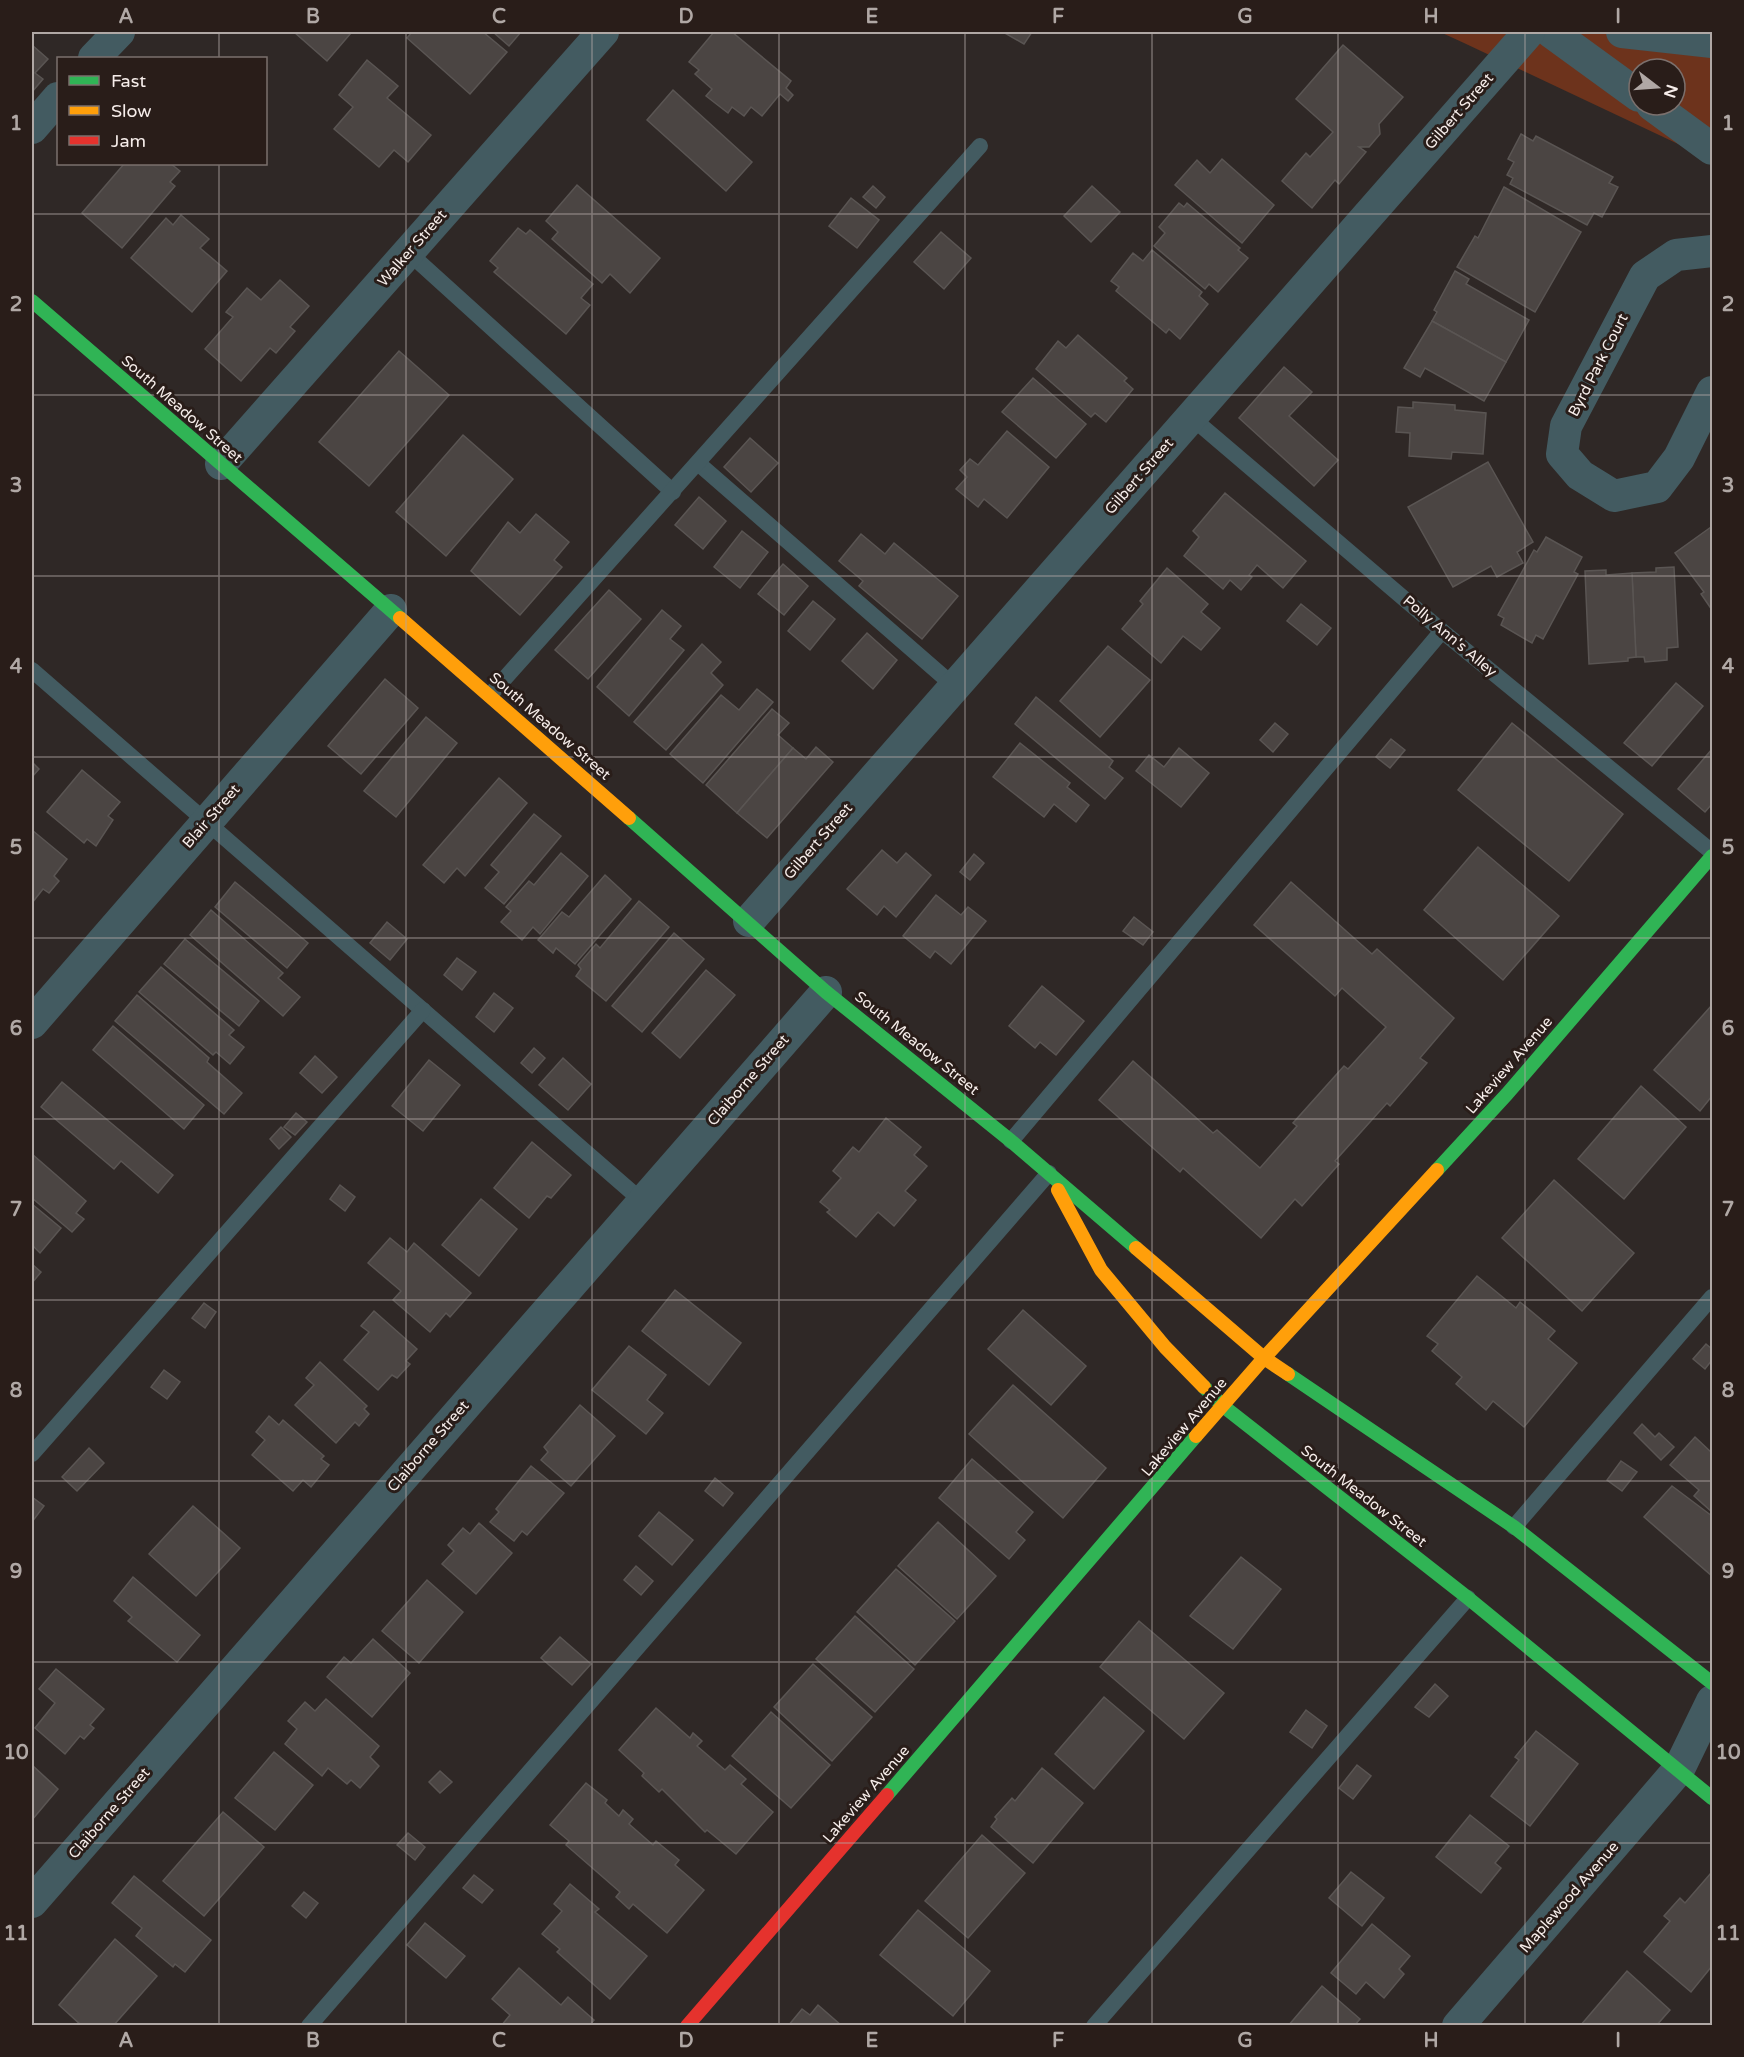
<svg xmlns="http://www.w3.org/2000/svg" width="1744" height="2057" viewBox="0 0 1744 2057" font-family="'Varela Round',sans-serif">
<rect width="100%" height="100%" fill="#2f2826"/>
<path fill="#6d331c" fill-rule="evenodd" d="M1440 32H1712V160L1464 43ZM1639 69H1675V105H1639Z"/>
<g fill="#4b4543" stroke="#5a5553" stroke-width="1.5">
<path d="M294 32H349L351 33 327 61Z"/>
<path d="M412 32H483L507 52 470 94 407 38Z"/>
<path d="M493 32H521L509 46Z"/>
<path d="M714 32H732L791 81 786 88 793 95 788 101 780 94 762 116 751 107 744 116 732 107 728 113 706 96 712 89 695 74 699 70 689 62Z"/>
<path d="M1003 32H1032L1024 44Z"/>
<path d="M32 45 48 59 35 73 43 79 32 92Z"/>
<path d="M1343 45 1403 97 1379 124 1380 134 1369 147H1359L1366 152 1339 184 1335 180 1312 208 1282 181 1306 153 1310 157 1333 132 1296 99Z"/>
<path d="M367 60 398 86 387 98 431 135 408 162 394 150 379 167 334 129 353 107 339 95Z"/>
<path d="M673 90 752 162 726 191 647 120Z"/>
<path d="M1521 134 1533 141 1536 136 1613 177 1609 183 1618 187 1602 217 1594 213 1587 225 1510 184 1513 178 1507 175 1514 162 1508 159Z"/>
<path d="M1222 159 1274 205 1242 243 1175 185 1197 160 1210 173Z"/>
<path d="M124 164H171L180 171 170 182 175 186 122 248 82 213Z"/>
<path d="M577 185 660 258 630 293 610 274 602 283 552 239 558 232 546 221Z"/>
<path d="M873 186 885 197 876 208 863 197Z"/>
<path d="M1092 186 1120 212 1091 242 1064 216Z"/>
<path d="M1504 187 1581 232 1535 312 1457 267 1475 236 1478 238Z"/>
<path d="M851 198 879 220 857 248 829 226Z"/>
<path d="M1179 203 1184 207 1187 203 1240 248 1238 250 1248 258 1218 292 1209 284 1205 289 1154 246 1165 233 1159 227Z"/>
<path d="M181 215 209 239 200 248 227 271 192 312 131 258 166 218 173 225Z"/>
<path d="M518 228 526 234 530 230 593 284 581 298 590 305 566 334 494 272 498 268 490 261Z"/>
<path d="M941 232 971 258 944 289 914 262Z"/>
<path d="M1152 250 1202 292 1199 296 1208 304 1180 339 1169 329 1166 333 1116 291 1119 287 1111 281 1133 253 1143 261Z"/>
<path d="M1455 271 1469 279 1466 284 1529 320 1506 362 1432 321 1437 312 1434 310Z"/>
<path d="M280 280 309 306 290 327 295 331 276 353 270 348 241 381 205 349 233 317 226 312 247 288 261 300Z"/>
<path d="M1432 321 1506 362 1484 401 1425 368 1420 377 1404 368Z"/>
<path d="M1078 335 1127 378 1124 381 1133 389 1106 422 1095 413 1091 417 1036 369 1058 341 1066 348Z"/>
<path d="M399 351 449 395 369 486 319 442Z"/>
<path d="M1284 367 1312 392 1289 416 1338 460 1314 486 1239 418Z"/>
<path d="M1033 378 1086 424 1056 458 1002 412Z"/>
<path d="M1413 402 1455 405V410L1486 413 1483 454 1452 452 1451 459 1409 456 1410 433 1396 432 1398 407 1413 408Z"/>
<path d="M1007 431 1049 467 1007 518 984 499 978 507 956 489 967 477 960 470 970 459 978 465Z"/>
<path d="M463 435 513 479 446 556 396 512Z"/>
<path d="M750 438 778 463 751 492 724 467Z"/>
<path d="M1488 462 1533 542 1517 552 1523 563 1497 577 1491 566 1453 587 1408 507Z"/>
<path d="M1225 493 1306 561 1283 588 1257 565 1249 575 1252 577 1241 590 1230 580 1223 589 1184 556 1199 537 1193 531Z"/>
<path d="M699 497 726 521 703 549 675 525Z"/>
<path d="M536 514 569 542 554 560 562 567 520 615 471 571 508 522 520 533Z"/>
<path d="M1711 527 1712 529V610L1701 594 1704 592 1675 553Z"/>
<path d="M742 531 768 552 740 588 714 567Z"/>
<path d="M861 534 885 554 894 543 958 596 922 639 859 586 863 581 839 561Z"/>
<path d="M1546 537 1582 557 1574 572 1578 574 1543 639 1536 635 1532 643 1501 625 1504 618 1498 615 1534 550 1537 552Z"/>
<path d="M783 564 808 586 784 615 758 594Z"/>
<path d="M1674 567 1678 647 1667 648V660L1645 662 1644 657H1636L1632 573 1656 572V568Z"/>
<path d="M1167 568 1208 604 1201 612 1220 628 1201 650 1183 636 1161 663 1122 629 1143 604 1140 601Z"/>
<path d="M1606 570V575L1632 573 1636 657 1628 658V661L1589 664 1585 571Z"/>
<path d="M609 590 641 619 588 679 555 650Z"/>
<path d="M813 601 835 619 810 650 788 631Z"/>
<path d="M1301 604 1331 628 1317 645 1287 621Z"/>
<path d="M662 610 681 626 670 639 684 650 629 716 597 687Z"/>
<path d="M867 633 897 660 873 689 842 661Z"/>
<path d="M702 644 721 662 711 673 723 685 666 750 634 722Z"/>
<path d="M1108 646 1150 680 1100 737 1060 701Z"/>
<path d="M385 679 418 708 361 774 328 746Z"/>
<path d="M1676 683 1703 706 1652 766 1624 743Z"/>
<path d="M757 689 773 702 703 783 670 754 721 695 739 710Z"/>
<path d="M1036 697 1113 761 1109 767 1123 778 1105 799 1015 724Z"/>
<path d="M772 709 789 723 778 735 793 748 737 813 706 785Z"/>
<path d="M426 717 457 743 396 817 364 791Z"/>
<path d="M1275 723 1288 734 1273 752 1260 740Z"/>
<path d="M1512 723 1623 814 1569 881 1458 790Z"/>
<path d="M1391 739 1405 750 1390 768 1376 757Z"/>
<path d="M1020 743 1070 783 1067 787 1089 805 1076 822 1054 804 1044 817 993 777Z"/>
<path d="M816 747 833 762 767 838 737 813 793 748 806 759Z"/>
<path d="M1179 748 1209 773 1181 807 1136 771 1149 755 1164 767Z"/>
<path d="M1712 749V804L1705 812 1678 789Z"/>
<path d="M32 762 39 769 32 777Z"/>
<path d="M82 770 120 802 108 816 113 820 96 846 87 839 84 843 47 812Z"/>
<path d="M499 778 527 803 465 876 457 868 444 883 423 865Z"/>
<path d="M534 814 561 836 504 904 485 888 499 872 491 865Z"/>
<path d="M32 830 67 859 54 876 59 881 49 893 43 889 32 903Z"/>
<path d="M1478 847 1559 916 1503 980 1424 910Z"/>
<path d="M882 850 897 863 906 853 931 875 896 917 884 906 877 915 847 889Z"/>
<path d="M561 853 588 876 540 934 533 927 522 940 501 922 511 911 506 907 529 881 534 885Z"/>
<path d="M974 854 984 863 970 880 960 872Z"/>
<path d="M605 875 631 899 575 964 556 948 553 953 538 940 562 912 569 917Z"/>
<path d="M235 882 308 943 287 968 215 907Z"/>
<path d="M1291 882 1372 954 1377 949 1454 1018 1420 1058 1427 1063 1390 1106 1387 1103 1335 1161 1339 1164 1302 1206 1295 1199 1261 1238 1183 1168 1180 1172 1099 1100 1133 1061 1213 1133 1217 1130 1260 1168 1297 1126 1293 1123 1344 1066 1348 1069 1386 1027 1342 988 1335 996 1254 925Z"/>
<path d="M936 895 961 915 968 907 986 921 951 964 935 951 930 958 903 936Z"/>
<path d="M639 901 669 927 606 1001 576 976 581 969 578 965 596 944 600 948Z"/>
<path d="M211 910 283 973 278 978 300 997 283 1016 190 935Z"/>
<path d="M1134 917 1153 932 1143 945 1123 931Z"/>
<path d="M387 922 407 939 390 960 370 943Z"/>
<path d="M674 933 704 959 642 1032 612 1006Z"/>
<path d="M185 939 259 1001 239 1026 164 964Z"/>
<path d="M457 958 476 972 462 990 444 975Z"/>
<path d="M161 967 234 1030 229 1035 244 1047 230 1064 216 1052 213 1055 139 992Z"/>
<path d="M706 970 735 995 680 1058 652 1033Z"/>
<path d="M1042 986 1084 1021 1056 1055 1040 1042 1035 1048 1009 1026Z"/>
<path d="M494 993 513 1008 494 1032 476 1017Z"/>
<path d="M137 995 209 1058 207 1062 242 1093 224 1114 115 1021Z"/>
<path d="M1712 1005V1096L1700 1111 1654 1070Z"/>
<path d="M113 1026 204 1105 184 1129 93 1050Z"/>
<path d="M534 1048 545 1058 532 1073 521 1063Z"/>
<path d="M315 1056 337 1077 322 1093 300 1073Z"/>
<path d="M563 1058 591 1084 568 1110 539 1085Z"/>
<path d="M429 1060 460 1085 423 1131 392 1106Z"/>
<path d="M62 1082 173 1175 158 1193 121 1161 114 1169 41 1107Z"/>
<path d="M1641 1086 1686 1127 1624 1199 1578 1159Z"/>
<path d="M296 1113 307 1122 295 1135 284 1127Z"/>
<path d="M886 1118 921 1147 914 1155 927 1166 905 1191 916 1200 894 1226 878 1212 856 1237 827 1212 830 1210 820 1202 841 1178 833 1171 853 1147 859 1152Z"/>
<path d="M281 1127 291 1137 279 1149 270 1139Z"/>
<path d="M532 1142 571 1175 551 1198 547 1196 529 1218 494 1188Z"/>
<path d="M32 1154 86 1201 76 1213 84 1219 72 1232 32 1198Z"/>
<path d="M1554 1180 1634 1253 1582 1311 1502 1238Z"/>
<path d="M340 1185 355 1197 345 1211 330 1199Z"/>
<path d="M481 1199 517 1229 479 1276 442 1245Z"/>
<path d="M32 1204 61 1228 40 1253 32 1245Z"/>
<path d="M390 1238 407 1252 414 1243 471 1293 450 1317 446 1313 430 1332 393 1300 401 1291 368 1263Z"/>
<path d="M32 1264 41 1272 32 1283Z"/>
<path d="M1477 1276 1516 1308 1520 1302 1555 1331 1548 1339 1577 1363 1524 1427 1493 1401 1486 1410 1456 1384 1462 1377 1432 1351 1438 1344 1427 1336Z"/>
<path d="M675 1290 741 1343 709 1385 642 1331Z"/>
<path d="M204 1303 216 1312 205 1328 192 1318Z"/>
<path d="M1023 1310 1086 1366 1051 1405 988 1349Z"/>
<path d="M374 1311 417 1349 406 1361 410 1364 397 1378 392 1375 378 1390 344 1360 369 1332 361 1326Z"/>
<path d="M1706 1344 1712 1349V1360L1705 1369 1693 1359Z"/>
<path d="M629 1346 666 1375 647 1400 663 1413 646 1434 592 1390Z"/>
<path d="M320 1362 367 1406 364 1409 369 1414 359 1426 355 1422 336 1443 295 1405 314 1385 306 1378Z"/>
<path d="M164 1370 180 1382 167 1399 151 1387Z"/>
<path d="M1013 1385 1106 1468 1063 1518 969 1434Z"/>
<path d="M580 1405 615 1436 571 1486 541 1460 548 1452 544 1447Z"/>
<path d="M269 1416 279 1425 283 1420 324 1456 321 1459 329 1465 311 1487 303 1480 293 1491 252 1455 265 1440 256 1432Z"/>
<path d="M1642 1424 1655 1437 1659 1433 1674 1447 1661 1460 1634 1433Z"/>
<path d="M1695 1437 1712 1453V1512L1694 1496 1699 1490 1670 1465Z"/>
<path d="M89 1448 104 1463 77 1491 62 1477Z"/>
<path d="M972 1459 1033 1512 1016 1532 1025 1540 1009 1559 939 1498Z"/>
<path d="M1621 1461 1637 1472 1622 1491 1607 1480Z"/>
<path d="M531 1466 564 1493 527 1535 522 1531 514 1541 490 1522 499 1512 496 1509Z"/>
<path d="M715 1478 733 1493 723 1506 705 1491Z"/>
<path d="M1672 1486 1712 1516V1576L1644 1517Z"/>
<path d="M32 1497 44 1506 32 1522Z"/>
<path d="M193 1506 240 1548 196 1596 149 1554Z"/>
<path d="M659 1512 693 1540 672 1565 639 1536Z"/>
<path d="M938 1522 996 1576 957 1619 898 1566Z"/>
<path d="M479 1523 512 1553 476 1594 442 1564 454 1551 448 1545 463 1528 470 1534Z"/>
<path d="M1241 1557 1281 1589 1233 1649 1190 1616Z"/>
<path d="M636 1566 653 1581 641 1595 624 1580Z"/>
<path d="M896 1569 955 1621 915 1665 857 1612Z"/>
<path d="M133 1577 200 1635 177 1662 128 1621 132 1617 114 1601Z"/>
<path d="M427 1580 463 1612 419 1663 382 1631Z"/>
<path d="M855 1616 914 1669 875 1712 816 1659Z"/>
<path d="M1139 1621 1224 1693 1184 1739 1100 1667Z"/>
<path d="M560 1637 591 1664 572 1685 541 1658Z"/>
<path d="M373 1639 410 1673 372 1717 327 1677 344 1657 351 1663Z"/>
<path d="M813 1664 872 1717 832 1761 774 1707Z"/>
<path d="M56 1669 104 1709 90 1725 94 1728 84 1739 80 1736 65 1754 35 1728 55 1703 39 1689Z"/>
<path d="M1435 1684 1448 1696 1429 1717 1415 1707Z"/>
<path d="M1104 1697 1144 1731 1094 1789 1055 1754Z"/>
<path d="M326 1699 379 1746 370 1757 379 1766 360 1788 351 1780 347 1784 328 1768 322 1776 285 1744 297 1729 288 1721 305 1702 315 1711Z"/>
<path d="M656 1708 690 1738 693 1733 702 1741 697 1746 725 1770 730 1765 746 1779 741 1784 773 1812 736 1854 707 1830 705 1832 662 1789 659 1792 642 1776 644 1773 619 1750Z"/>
<path d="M1306 1710 1327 1726 1312 1748 1290 1732Z"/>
<path d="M771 1712 830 1765 791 1808 732 1756Z"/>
<path d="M1536 1731 1578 1764 1530 1826 1491 1796 1519 1760 1515 1757Z"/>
<path d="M274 1752 313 1785 275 1830 235 1798Z"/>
<path d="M32 1765 58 1789 32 1820Z"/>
<path d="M1357 1765 1371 1776 1353 1799 1339 1788Z"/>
<path d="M1042 1768 1083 1803 1033 1863 991 1827 997 1819 995 1817 1012 1798 1015 1801Z"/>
<path d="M440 1771 452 1782 440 1793 429 1782Z"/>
<path d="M586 1783 607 1800 605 1803 619 1816 623 1810 633 1819 629 1824 653 1845 656 1841 679 1860 675 1865 704 1890 667 1933 633 1904 629 1909 616 1897 620 1892 566 1845 569 1841 550 1825Z"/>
<path d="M223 1812 264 1847 204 1916 163 1881Z"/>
<path d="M1470 1815 1509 1846 1495 1863 1501 1868 1481 1893 1436 1857Z"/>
<path d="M408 1833 425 1847 415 1860 397 1845Z"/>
<path d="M982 1835 1025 1873 968 1938 925 1901Z"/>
<path d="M1351 1872 1384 1898 1362 1926 1329 1898Z"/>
<path d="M1711 1873 1712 1966 1691 1992 1644 1952 1670 1921 1664 1916 1680 1898 1685 1903Z"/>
<path d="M474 1875 493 1890 482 1903 463 1888Z"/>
<path d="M134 1876 211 1940 185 1972 175 1964 173 1967 136 1936 142 1928 112 1903Z"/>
<path d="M570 1884 599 1909 595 1912 647 1956 610 1999 557 1952 560 1949 542 1934 562 1911 554 1904Z"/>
<path d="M304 1892 318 1903 306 1918 292 1906Z"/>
<path d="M918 1910 990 1971 953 2016 880 1955Z"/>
<path d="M425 1923 465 1956 446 1978 407 1945Z"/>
<path d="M1372 1924 1410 1956 1399 1969 1404 1974 1384 1998 1366 1982 1356 1994 1331 1973Z"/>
<path d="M115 1939 157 1976 113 2026H82L59 2005Z"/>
<path d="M519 1968 561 2005 568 1997 594 2020 589 2026H501L510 2015 492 1999Z"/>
<path d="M1627 1971 1670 2010 1656 2026H1580Z"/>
<path d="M1322 1986 1360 2019 1354 2026H1288Z"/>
<path d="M818 2005 842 2026H788L802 2009 810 2015Z"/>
</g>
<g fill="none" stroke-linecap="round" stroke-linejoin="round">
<g stroke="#435b61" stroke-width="16">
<path d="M408 252 673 492"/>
<path d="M1191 417 1442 631 1712 852"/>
<path d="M699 464 954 686"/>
<path d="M32 670 642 1201"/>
<path d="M490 695 980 146"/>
<path d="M1011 1141 1442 631"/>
<path d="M32 1454 423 1010"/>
<path d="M1514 1527 1712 1297"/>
<path d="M309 2026 1049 1173"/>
<path d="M1094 2026 1468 1598"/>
</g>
<g stroke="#435b61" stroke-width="32">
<path d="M1551 32 1639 96"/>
<path d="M1622 32 1712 42"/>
<path d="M94 58 119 32"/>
<path d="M1652 105 1712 149"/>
<path d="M32 128 58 98"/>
<path d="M1712 251 1676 255 1645 276 1566 426 1562 454 1580 475 1614 496 1657 487 1679 458 1712 392"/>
<path d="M221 464 603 32"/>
<path d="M749 921 1529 32"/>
<path d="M32 1023 391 610"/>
<path d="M32 1902 826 992"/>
<path d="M1458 2026 1679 1769 1712 1701"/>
</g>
<g stroke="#30b455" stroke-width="14">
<path d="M32 301 400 618"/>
<path d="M629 818 826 992 1011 1141 1136 1248"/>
<path d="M1437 1170 1507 1094 1712 856"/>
<path d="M1288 1374 1514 1527 1712 1683"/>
<path d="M1204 1387 1223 1406 1468 1598 1712 1798"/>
<path d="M887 1795 1196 1436"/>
</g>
<g stroke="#ff9f0a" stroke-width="14">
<path d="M400 618 629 818"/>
<path d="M1058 1190 1101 1270 1165 1347 1204 1387"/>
<path d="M1136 1248 1264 1358 1288 1374"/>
<path d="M1196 1436 1264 1358 1437 1170"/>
</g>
<path stroke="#e5322d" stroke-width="14" d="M687 2026 887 1795"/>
</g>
<path fill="none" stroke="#b0a8a5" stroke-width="1.5" stroke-opacity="0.55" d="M219 32V58M406 32V2026M592 32V2026M779 32V2026M965 32V2026M1152 32V2026M1338 32V2026M1525 32V2026M219 164V2026M32 214H1712M32 395H1712M32 576H1712M32 757H1712M32 938H1712M32 1119H1712M32 1300H1712M32 1481H1712M32 1662H1712M32 1843H1712"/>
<g text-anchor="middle" stroke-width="6" stroke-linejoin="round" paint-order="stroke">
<g font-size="15" fill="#f6edea" stroke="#291d19">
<text transform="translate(1459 111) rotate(-49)" y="5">Gilbert Street</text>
<text transform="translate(412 248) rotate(-49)" y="5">Walker Street</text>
<text transform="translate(1598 365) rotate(-63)" y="5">Byrd Park Court</text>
<text transform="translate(182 409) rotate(41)" y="5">South Meadow Street</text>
<text transform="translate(1139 476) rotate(-49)" y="5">Gilbert Street</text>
<text transform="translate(1450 636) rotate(40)" y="5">Polly Ann's Alley</text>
<text transform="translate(550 726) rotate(41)" y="5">South Meadow Street</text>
<text transform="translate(211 816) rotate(-49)" y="5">Blair Street</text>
<text transform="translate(818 841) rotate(-49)" y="5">Gilbert Street</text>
<text transform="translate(917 1043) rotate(39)" y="5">South Meadow Street</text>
<text transform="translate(1509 1065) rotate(-49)" y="5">Lakeview Avenue</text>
<text transform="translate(748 1080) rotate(-49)" y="5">Claiborne Street</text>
<text transform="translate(1184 1427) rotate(-50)" y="5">Lakeview Avenue</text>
<text transform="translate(428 1446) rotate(-49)" y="5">Claiborne Street</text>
<text transform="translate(1364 1496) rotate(38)" y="5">South Meadow Street</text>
<text transform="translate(866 1794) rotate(-49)" y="5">Lakeview Avenue</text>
<text transform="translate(109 1813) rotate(-49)" y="5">Claiborne Street</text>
<text transform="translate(1569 1897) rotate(-49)" y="5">Maplewood Avenue</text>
</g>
</g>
<rect width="1744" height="2057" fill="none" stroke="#291d19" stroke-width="66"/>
<rect x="57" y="57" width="210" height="108" fill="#291d19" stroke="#7b706d" stroke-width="1.5"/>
<rect x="69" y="76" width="30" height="9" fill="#30b455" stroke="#7b706d" stroke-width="1.5"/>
<text x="111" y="87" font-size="18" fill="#f6edea">Fast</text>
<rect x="69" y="106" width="30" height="9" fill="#ff9f0a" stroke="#7b706d" stroke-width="1.5"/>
<text x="111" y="117" font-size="18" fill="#f6edea">Slow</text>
<rect x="69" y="136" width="30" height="9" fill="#e5322d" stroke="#7b706d" stroke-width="1.5"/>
<text x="111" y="147" font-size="18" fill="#f6edea">Jam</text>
<g transform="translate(1657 87) rotate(107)"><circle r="28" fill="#291d19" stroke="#7b706d" stroke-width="1.5"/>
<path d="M0-4.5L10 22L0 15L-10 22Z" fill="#b0a8a5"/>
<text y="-9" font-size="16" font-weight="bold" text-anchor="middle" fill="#f6edea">N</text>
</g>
<rect x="33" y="33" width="1678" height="1991" fill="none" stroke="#b0a8a5" stroke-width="2"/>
<g font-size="20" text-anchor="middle" font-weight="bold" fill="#b0a8a5">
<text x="126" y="23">A</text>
<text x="313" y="23">B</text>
<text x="499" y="23">C</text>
<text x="686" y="23">D</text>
<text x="872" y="23">E</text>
<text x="1058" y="23">F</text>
<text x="1245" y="23">G</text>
<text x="1431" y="23">H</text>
<text x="1618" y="23">I</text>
<text x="16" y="130">1</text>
<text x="1728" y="130">1</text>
<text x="16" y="311">2</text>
<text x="1728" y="311">2</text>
<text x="16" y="492">3</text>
<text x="1728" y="492">3</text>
<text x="16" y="673">4</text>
<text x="1728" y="673">4</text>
<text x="16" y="854">5</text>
<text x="1728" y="854">5</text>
<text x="16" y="1035">6</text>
<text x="1728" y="1035">6</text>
<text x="16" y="1216">7</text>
<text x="1728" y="1216">7</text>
<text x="16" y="1397">8</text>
<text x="1728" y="1397">8</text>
<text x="16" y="1578">9</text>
<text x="1728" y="1578">9</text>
<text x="16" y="1759">10</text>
<text x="1728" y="1759">10</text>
<text x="16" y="1940">11</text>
<text x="1728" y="1940">11</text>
<text x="126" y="2047">A</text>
<text x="313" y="2047">B</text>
<text x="499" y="2047">C</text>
<text x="686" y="2047">D</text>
<text x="872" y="2047">E</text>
<text x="1058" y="2047">F</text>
<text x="1245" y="2047">G</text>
<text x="1431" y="2047">H</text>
<text x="1618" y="2047">I</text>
</g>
</svg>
